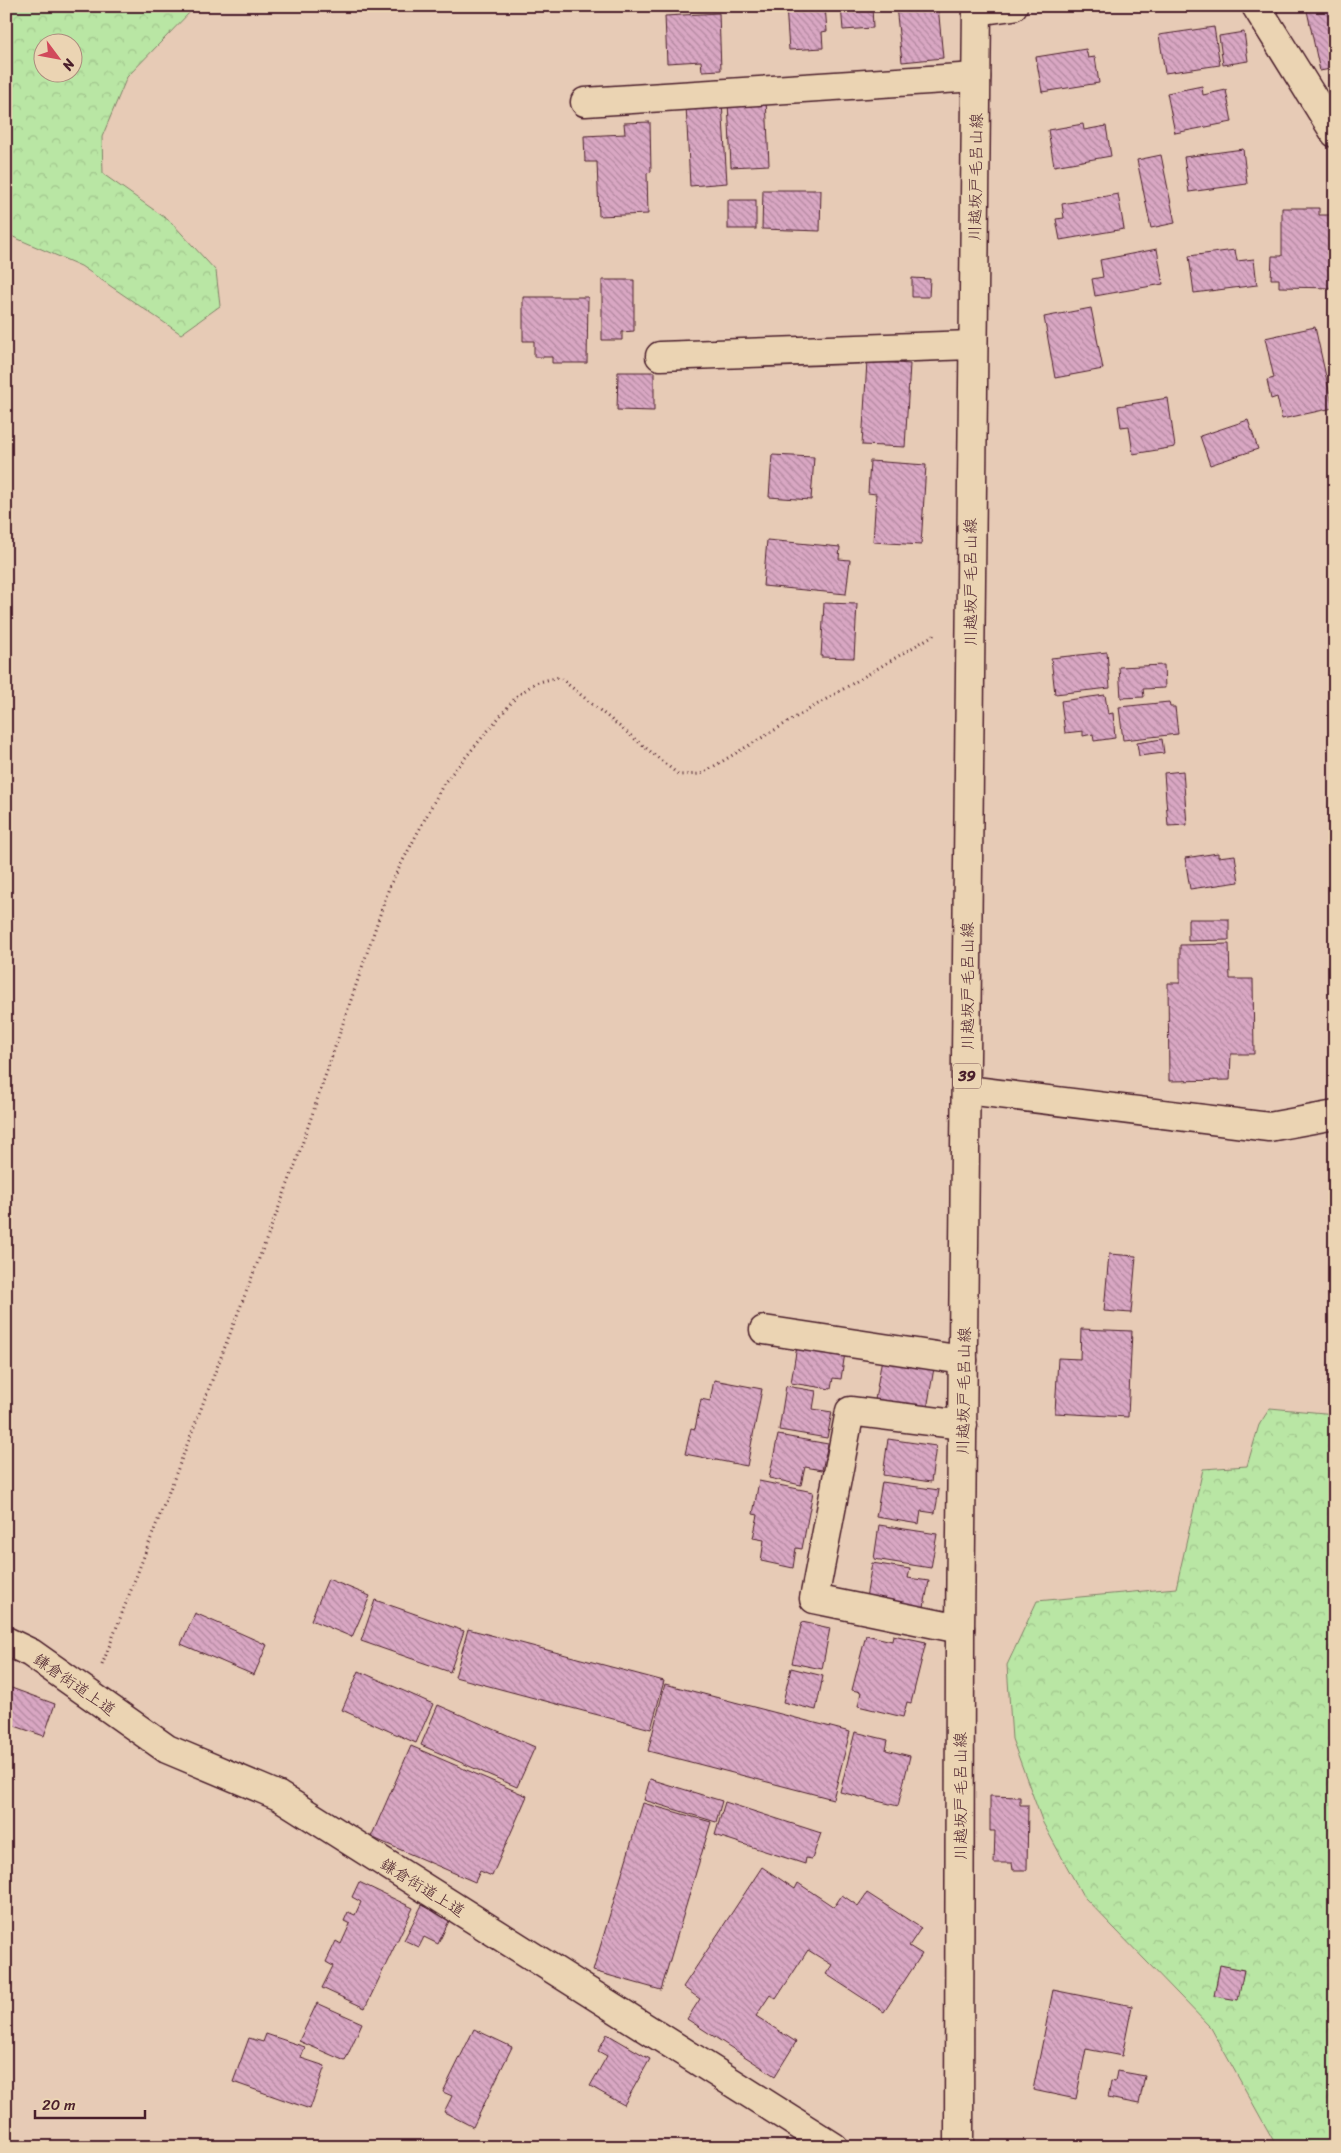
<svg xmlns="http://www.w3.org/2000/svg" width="1341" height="2153" viewBox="0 0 1341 2153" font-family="Sriracha,'Klee One',sans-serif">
<defs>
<pattern id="forest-crowns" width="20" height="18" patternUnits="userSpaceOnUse" patternTransform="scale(1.25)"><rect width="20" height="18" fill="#b9e6a4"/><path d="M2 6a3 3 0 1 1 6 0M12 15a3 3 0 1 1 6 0" fill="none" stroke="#a1c58d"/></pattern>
<pattern id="building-back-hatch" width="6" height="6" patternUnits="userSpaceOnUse" patternTransform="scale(1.25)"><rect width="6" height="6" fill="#d9a7c3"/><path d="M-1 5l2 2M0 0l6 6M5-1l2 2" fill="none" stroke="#b2879f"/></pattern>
</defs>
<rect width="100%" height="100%" fill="#e7cbb6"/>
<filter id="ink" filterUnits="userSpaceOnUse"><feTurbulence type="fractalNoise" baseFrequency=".02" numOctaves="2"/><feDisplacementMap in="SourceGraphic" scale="10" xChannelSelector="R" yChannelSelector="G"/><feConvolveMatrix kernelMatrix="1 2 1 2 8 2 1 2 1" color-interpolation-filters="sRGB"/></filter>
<g filter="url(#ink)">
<g fill="url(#forest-crowns)" stroke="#828268" fill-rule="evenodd">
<path d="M6 6H196L127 77 102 137 103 174 171 222 216 271 220 306 181 334 81 266 11 236 6 239ZM42 42H72V72H42Z"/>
<path d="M1270 1408 1335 1414V2147H1277L1211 2028 1083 1896 1043 1823 1012 1739 1007 1665 1037 1601 1176 1588 1203 1469 1247 1466 1259 1425Z"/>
</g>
<g fill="url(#building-back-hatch)" stroke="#4a1f2b">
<path d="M786 6H825L827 31 822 32 823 48 789 50Z"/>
<path d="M841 6H872L873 28 843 30Z"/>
<path d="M896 6H938L943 58 902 62Z"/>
<path d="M1306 6H1335V68L1320 71Z"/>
<path d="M719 13 721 70 702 71 701 61 667 63 665 16Z"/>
<path d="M1214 27 1220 65 1165 73 1159 35Z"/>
<path d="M1244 32 1248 61 1223 65 1219 36Z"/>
<path d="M1086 49 1088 58 1095 57 1099 83 1042 92 1036 57Z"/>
<path d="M1202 86 1203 95 1226 90 1232 122 1175 133 1167 93Z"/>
<path d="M766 98 769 165 731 167 728 101Z"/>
<path d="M722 102 727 183 690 186 686 105Z"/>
<path d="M650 122 651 172 647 173 648 214 599 216 597 162H585L584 136 625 134 624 123Z"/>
<path d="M1083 124 1084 130 1106 126 1111 156 1054 166 1048 130Z"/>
<path d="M1243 149 1247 184 1189 192 1184 157Z"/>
<path d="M1161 155 1175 223 1151 228 1137 160Z"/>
<path d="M763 190H821L820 231 762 229Z"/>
<path d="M1118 194 1124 229 1060 240 1056 219 1064 218 1062 204Z"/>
<rect x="728" y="200" width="28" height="29"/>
<path d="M1282 208H1319V215H1335V288L1279 287V279H1271L1272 256H1282Z"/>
<path d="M1157 249 1163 284 1095 296 1092 279 1103 277 1100 260Z"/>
<path d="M1235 250 1237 261 1254 259 1257 285 1194 293 1189 256Z"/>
<path d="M912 278 930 279 929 297H912Z"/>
<path d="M602 280H634V331L622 332V340H602Z"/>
<path d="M523 297H588L587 363H552V357H534V341H523Z"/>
<path d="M1091 308 1103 369 1055 378 1044 317Z"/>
<path d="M1315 327 1333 408 1282 419 1277 397 1271 399 1267 380 1274 378 1265 338Z"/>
<path d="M867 361 910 364 905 447 862 445Z"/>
<path d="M618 372H654V411L617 410Z"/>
<path d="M1168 398 1175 447 1133 454 1129 426 1121 427 1118 406Z"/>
<path d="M1248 420 1258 449 1210 465 1200 436Z"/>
<path d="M772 455 814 457 811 500 769 497Z"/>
<path d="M870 461 926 465 921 545 873 542 876 494 868 493Z"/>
<path d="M767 540 840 547 839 559 850 560 846 594 763 586Z"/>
<path d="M824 603 857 604 854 658 821 657Z"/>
<path d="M1107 652 1110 688 1055 694 1051 658Z"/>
<path d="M1164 665 1165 688 1143 689 1144 697 1121 698 1119 667Z"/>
<path d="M1105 695 1108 714 1113 713 1115 738 1094 741 1093 734 1083 736V731L1065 733 1061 701Z"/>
<path d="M1169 702 1170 707H1175L1178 734 1123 740 1119 707Z"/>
<path d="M1162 739 1164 753 1139 756 1137 743Z"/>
<path d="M1183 771 1187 825 1168 826 1164 773Z"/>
<path d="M1218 853V857L1235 855 1239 882 1190 889 1185 858Z"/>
<path d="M1188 919H1229V940L1188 941Z"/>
<path d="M1229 944 1230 979H1253L1254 1054H1231L1230 1080 1169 1081 1168 983H1180V945Z"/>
<path d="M1109 1254 1136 1256 1131 1313 1104 1311Z"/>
<path d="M1081 1329 1132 1331 1128 1417 1055 1413 1058 1358 1080 1359Z"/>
<path d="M797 1346 845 1353 841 1379 833 1378 831 1389 791 1383Z"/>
<path d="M882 1358 934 1368 927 1409 875 1400Z"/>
<path d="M714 1380 762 1389 747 1466 685 1454 691 1428 695 1429 701 1399 710 1401Z"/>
<path d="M786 1386 816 1391 813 1409 832 1412 827 1438 779 1430Z"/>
<path d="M778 1435 828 1444 822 1470 805 1467 801 1485 769 1478Z"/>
<path d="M888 1439 936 1446 931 1482 883 1475Z"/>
<path d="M759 1481 813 1492 802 1549 796 1548 793 1568 761 1561 764 1540 753 1538 758 1515 753 1514Z"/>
<path d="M882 1482 939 1490 935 1513 921 1511 919 1524 876 1517Z"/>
<path d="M879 1525 937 1534 931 1568 874 1559Z"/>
<path d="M872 1563 910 1569 908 1578 929 1581 924 1607 866 1598Z"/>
<path d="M328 1579 370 1596 352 1637 311 1620Z"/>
<path d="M375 1600 464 1631 450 1672 361 1641Z"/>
<path d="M195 1613 267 1645 254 1675 181 1644Z"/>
<path d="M802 1622 830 1628 822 1669 792 1663Z"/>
<path d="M468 1629 664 1681 651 1729 455 1677Z"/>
<path d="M866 1635 892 1641 893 1635 926 1642 911 1703 907 1702 903 1717 858 1706 861 1692 852 1690Z"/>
<path d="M791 1668 823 1676 816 1710 783 1702Z"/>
<path d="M359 1671 433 1704 416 1743 342 1710Z"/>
<path d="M665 1684 850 1732 833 1799 648 1751Z"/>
<path d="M6 1686 55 1704 44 1736 6 1723Z"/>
<path d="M438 1705 535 1747 517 1787 421 1745Z"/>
<path d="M855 1732 888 1740 886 1750 910 1756 898 1806 840 1792Z"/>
<path d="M411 1746 527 1796 492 1876 480 1871 475 1882 371 1837Z"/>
<path d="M650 1779 722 1801 716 1822 644 1800Z"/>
<path d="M990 1796 1020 1797V1805H1028L1027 1870H1013L1012 1863H994L995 1831H990Z"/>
<path d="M725 1802 821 1833 812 1859 806 1858 805 1864 715 1835Z"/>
<path d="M643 1803 711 1822 661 1990 593 1971Z"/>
<path d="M762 1867 795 1889 798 1883 834 1907 842 1895 858 1906 867 1893 921 1928 909 1946 922 1954 884 2012 826 1974 832 1965 808 1950 776 1999 770 1995 756 2016 796 2042 775 2076 687 2019 700 1999 683 1987Z"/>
<path d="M359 1882 413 1908 365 2008 322 1988 333 1966 326 1962 336 1941 341 1944 350 1924 344 1921 348 1912 355 1915 361 1902 352 1897Z"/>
<path d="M422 1905 450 1919 438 1944 424 1937 419 1947 404 1940Z"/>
<path d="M1220 1965 1244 1970 1238 2000 1214 1996Z"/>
<path d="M1053 1990 1132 2006 1122 2056 1086 2049 1076 2099 1033 2090Z"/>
<path d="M317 2003 362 2023 345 2061 299 2041Z"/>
<path d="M474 2029 512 2047 473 2127 444 2112 452 2096 443 2092Z"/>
<path d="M266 2034 305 2047 301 2058 325 2066 310 2109 233 2082 249 2038 263 2042Z"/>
<path d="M607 2034 650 2059 624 2105 590 2086 607 2056 598 2051Z"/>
<path d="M1117 2071 1145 2076 1139 2104 1108 2098 1111 2081 1115 2082Z"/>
</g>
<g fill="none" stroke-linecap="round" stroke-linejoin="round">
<g stroke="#4a1f2b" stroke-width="31">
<g id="minor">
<path d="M1256 6 1335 133"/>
<path d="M977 11 1013 6"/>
<path d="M585 102 976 77"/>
<path d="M660 356 972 345"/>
<path d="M967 1090 1269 1127 1335 1115"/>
<path d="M764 1330 963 1360"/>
<path d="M960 1629 814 1599 850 1411 963 1425"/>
<path d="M6 1641 31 1653 167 1749 279 1796 834 2147"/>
</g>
</g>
<g stroke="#4a1f2b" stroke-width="31">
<path id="major" d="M959 2147 960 1629 977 6"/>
</g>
<path stroke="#4a1f2b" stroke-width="3" stroke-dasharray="1 4" stroke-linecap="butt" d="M102 1665 294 1168 390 885 444 783 517 696 535 683 559 677 679 775 701 774 937 633"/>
<use href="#minor" stroke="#ebd4b3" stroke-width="28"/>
<use href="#major" stroke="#ebd4b3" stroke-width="28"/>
</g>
</g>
<g text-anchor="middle" stroke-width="4.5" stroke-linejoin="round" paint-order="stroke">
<rect fill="#ebd4b3" stroke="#7a5554" stroke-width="1" x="953" y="1063.5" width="28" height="25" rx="4"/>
<g font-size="15" font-weight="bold" fill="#4a1f2b">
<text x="967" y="1081">39</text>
</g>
<g font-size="16" fill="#4a1f2b" stroke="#ebd4b3">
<text transform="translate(975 177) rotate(-89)" y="6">川越坂戸毛呂山線</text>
<text transform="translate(970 582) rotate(-90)" y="6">川越坂戸毛呂山線</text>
<text transform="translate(967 986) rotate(-90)" y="6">川越坂戸毛呂山線</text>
<text transform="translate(963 1391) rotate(-89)" y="6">川越坂戸毛呂山線</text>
<text transform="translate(75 1684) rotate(35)" y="6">鎌倉街道上道</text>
<text transform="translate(960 1796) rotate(-90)" y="6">川越坂戸毛呂山線</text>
<text transform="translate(423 1887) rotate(32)" y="6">鎌倉街道上道</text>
</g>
</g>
<rect width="1341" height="2153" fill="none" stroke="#ebd4b3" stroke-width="25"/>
<rect x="12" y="12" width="1316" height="2128" fill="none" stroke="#4a1f2b" stroke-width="2" filter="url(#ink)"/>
<g transform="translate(58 58) rotate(122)"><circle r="24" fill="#ebd4b3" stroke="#ab8c7d"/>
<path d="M0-4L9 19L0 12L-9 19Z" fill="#d1495b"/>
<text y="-8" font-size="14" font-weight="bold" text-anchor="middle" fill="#4a1f2b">N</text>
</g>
<path d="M35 2110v8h110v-8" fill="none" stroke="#4a1f2b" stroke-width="2.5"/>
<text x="42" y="2110" font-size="15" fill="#4a1f2b" stroke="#ebd4b3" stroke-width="4" paint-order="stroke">20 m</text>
</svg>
